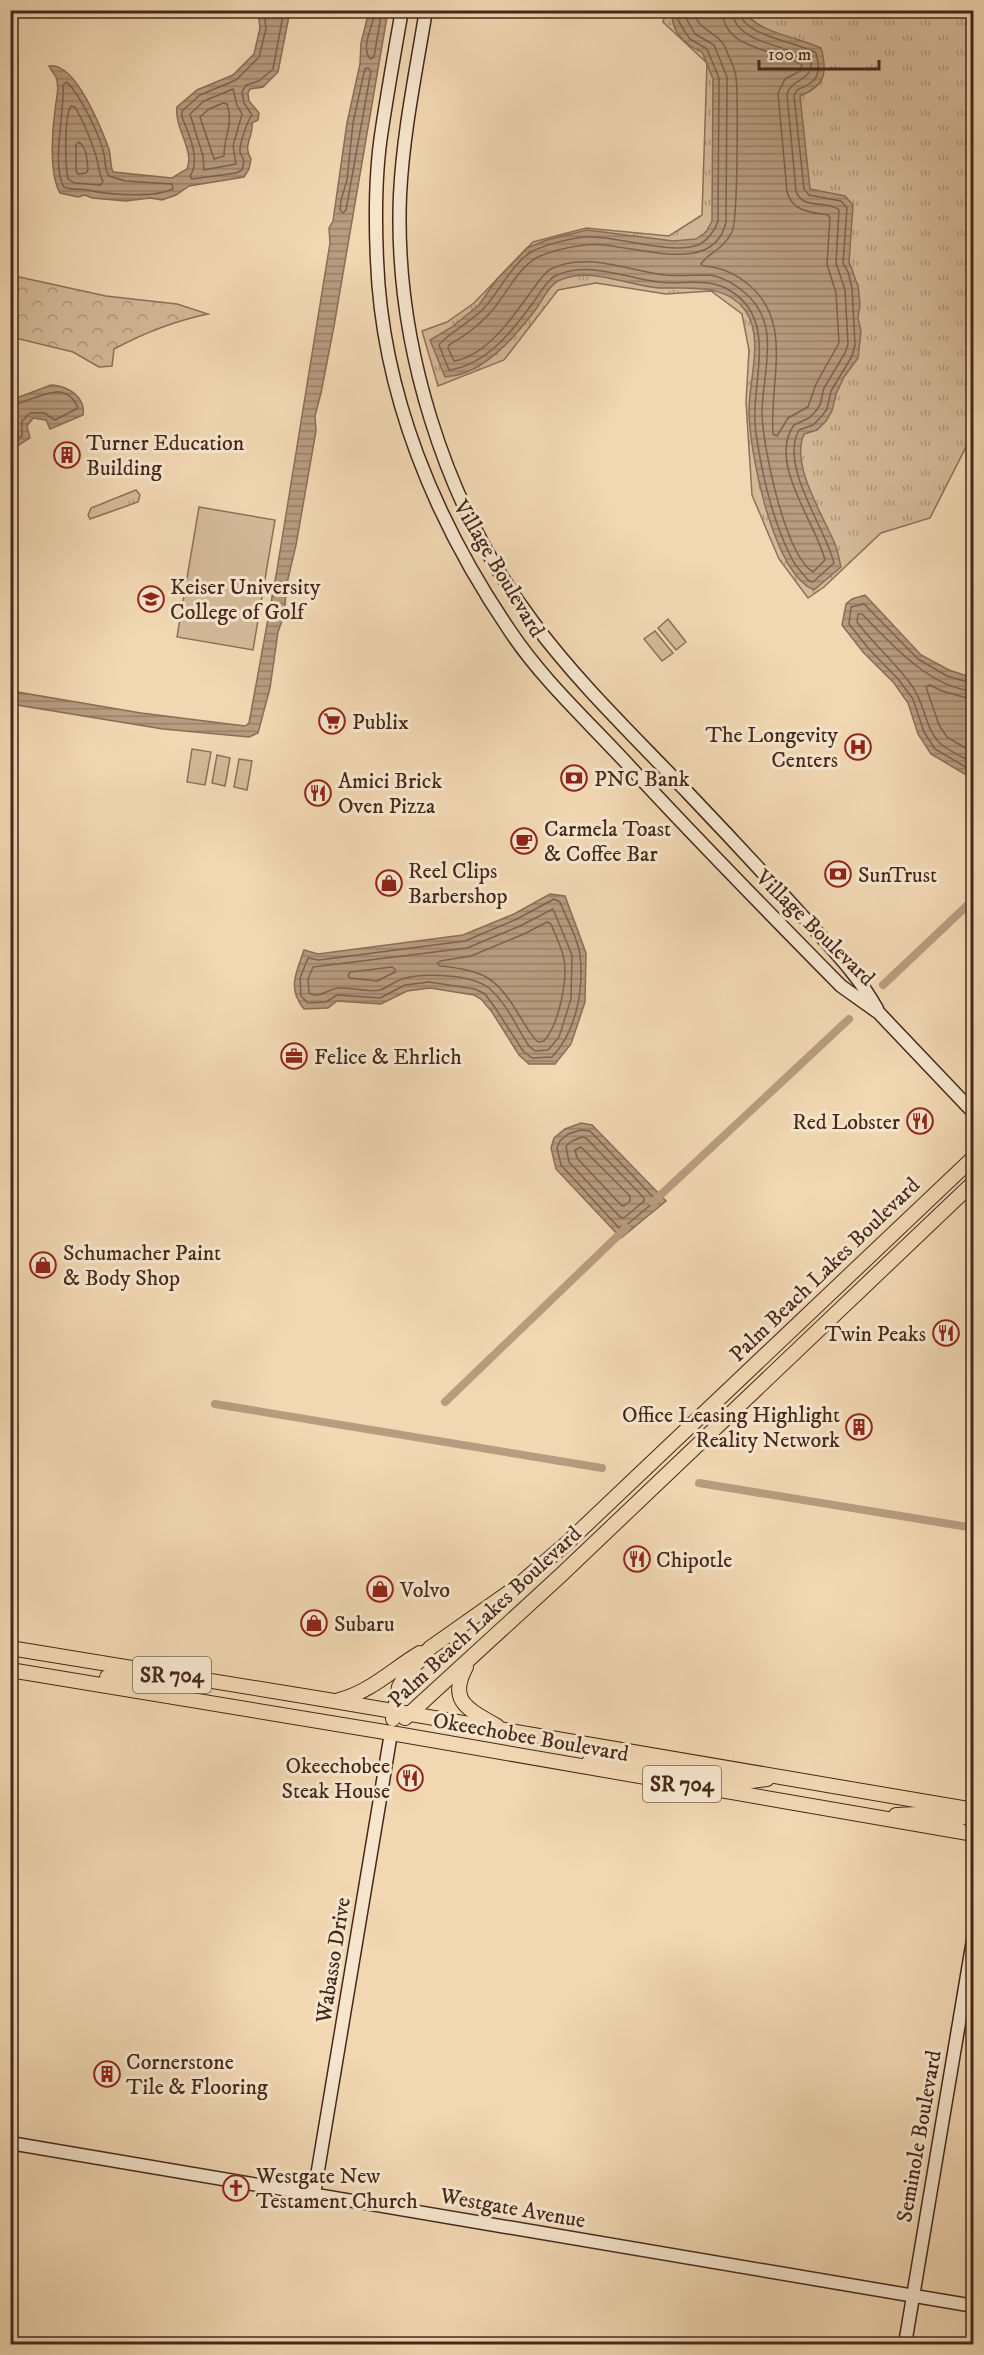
<svg xmlns="http://www.w3.org/2000/svg" width="984" height="2355" viewBox="0 0 984 2355" font-family="'IM FELL DW Pica',serif">
<defs>
<pattern id="grass-tufts" width="24" height="20" patternUnits="userSpaceOnUse" patternTransform="scale(1.5)"><rect width="24" height="20" fill="#d4ba99"/><path d="M3 7l-1-3M5 7V3M7 7l1-3M15 17l-1-3M17 17v-4M19 17l1-3" fill="none" stroke="#ae977c"/></pattern>
<pattern id="forest-crowns" width="20" height="18" patternUnits="userSpaceOnUse" patternTransform="scale(1.5)"><rect width="20" height="18" fill="#d4ba99"/><path d="M2 6a3 3 0 1 1 6 0M12 15a3 3 0 1 1 6 0" fill="none" stroke="#ae977c"/></pattern>
<pattern id="water-rules" width="6" height="5" patternUnits="userSpaceOnUse" patternTransform="scale(1.5)"><rect width="6" height="5" fill="#b79c7f"/><path d="M0 2.5h6" fill="none" stroke="#977f67"/></pattern>
</defs>
<rect width="100%" height="100%" fill="#f1d8b3"/>
<filter id="stains"><feTurbulence type="fractalNoise" baseFrequency=".00333" numOctaves="4"/><feColorMatrix values="0 0 0 0 .2 0 0 0 0 .09 0 0 0 0 .02 0 0 0 .5 -.17"/></filter>
<radialGradient id="worn" r=".72"><stop offset=".6" stop-color="#630" stop-opacity="0"/><stop offset="1" stop-color="#630" stop-opacity=".3"/></radialGradient>
<g fill="url(#grass-tufts)" stroke="#8c715a" stroke-width="1.5">
<path d="M666 11H973V433L930 518 881 533 824 587 808 598 779 559 752 495 746 402 749 350 742 314 711 291 666 294 596 283 558 290 504 360 438 386 422 331 447 322 474 303 533 242 586 228 669 236 702 215 707 63 663 22Z"/>
<path d="M136 490 140 495 138 502 90 519 88 515 91 508Z"/>
</g>
<path fill="url(#forest-crowns)" stroke="#8c715a" stroke-width="1.5" d="M10 275 106 296 177 304 208 314C174 321 144 333 114 349L112 366 99 367 73 352 11 337Z"/>
<g fill="#d4ba99" stroke="#8c715a" stroke-width="1.5">
<path d="M199 507 275 520 253 650 177 637Z"/>
<path d="M668 619 686 642 676 650 658 628Z"/>
<path d="M655 631 673 653 662 661 644 639Z"/>
<path d="M192 749 211 752 205 785 187 782Z"/>
<path d="M217 755 230 758 225 786 212 783Z"/>
<path d="M239 759 252 761 247 790 234 787Z"/>
</g>
<g fill="url(#water-rules)" stroke="#896e57" stroke-width="1.5">
<path d="M258 11H290L278 72 263 87 250 89 248 93 249 101 259 113 258 120 252 123C254 137 242 145 251 159L249 169 244 177 189 186 176 195 162 200 150 198 126 201 92 198 85 195 78 197 60 193C49 174 52 131 55 110 56 98 60 89 56 77 54 73 50 69 49 66 76 62 101 128 109 149 111 157 110 165 113 172L172 178 187 169C195 150 174 128 177 107L197 90 233 75 254 54 260 28Z"/>
<path d="M369 11H388L334 326 321 393 315 416 316 431 296 545 287 583 284 615 278 632 270 688 258 733 249 737 163 729 11 704V691L141 713 245 726 249 723 277 570 330 243 329 228 333 221 347 123 360 64 361 43Z"/>
<path d="M672 11H743C761 34 795 36 821 48 828 73 825 86 800 96L810 189 845 196 853 205 849 263C854 270 853 277 858 285L860 304 858 318 861 331 858 358 844 377 836 394 832 411 826 421 817 430 804 434C790 465 823 515 835 544 838 551 839 559 841 567L814 590C773 573 750 454 749 413 748 382 765 338 745 310 725 283 690 289 661 288 630 287 590 265 558 281 549 285 542 301 536 309 517 334 495 360 467 372 460 375 452 376 445 377L430 340 452 327 479 305 497 279 527 248 547 240 587 230 673 241 696 239 706 232 712 221 713 79 702 52C684 45 671 31 672 11Z"/>
<path d="M51 385C68 386 86 397 83 415L50 429 46 420 33 418 27 426 30 438 11 450V400Z"/>
<path d="M865 595 921 655 949 670 973 678V779L931 754 918 734 908 703 894 683 863 652 842 625 846 604 852 599Z"/>
<path d="M550 894 565 896 586 953 585 1002 571 1044 555 1064H529L519 1055 492 1012 481 999 474 995 430 988 407 991 381 1004 337 1001 328 1008 304 1009C287 989 296 973 304 950L318 954 463 935 514 914Z"/>
<path d="M581 1123 592 1125 666 1201 621 1238 556 1169 551 1148 554 1138 565 1129Z"/>
</g>
<g fill="none" stroke-linecap="round" stroke-linejoin="round">
<g stroke="#7e624d" stroke-width="1.5">
<path d="M264 10 266 29 259 57 236 80 200 95 182 111V117C189 135 201 159 190 176L192 179 236 173 242 170 244 161C243 159 241 154 240 152 239 145 248 119 252 115L244 103 242 92 246 85 259 81 273 69 284 10"/>
<path d="M375 10C374 26 360 46 370 59L374 57 382 10"/>
<path d="M678 10V20L685 32 690 39 707 49 719 78 718 221C715 231 707 241 698 245 668 255 620 236 588 237 574 237 544 245 531 252 512 264 499 292 484 308 475 319 443 337 439 345L449 370C487 365 514 329 535 300 540 293 547 280 555 276 587 260 625 278 658 282 682 285 707 277 729 290 774 316 756 368 755 410 754 422 756 435 758 446 764 483 774 522 790 555 794 565 802 573 809 581L813 582 834 563C825 527 779 466 799 430L813 425 821 417 827 409 831 391 852 356 855 345 852 288 848 272 843 263 847 208 841 201 809 195 804 189 794 96 797 90C817 82 822 75 816 53 797 41 742 37 739 10"/>
<path d="M686 10V18L695 34 714 45 727 77 726 222C713 282 623 239 585 245 569 247 550 251 536 258 516 270 504 299 489 314 478 326 463 337 449 345L448 348 454 361C486 356 513 317 530 293 536 286 542 274 551 269 584 252 624 269 658 274 674 277 691 275 708 275 722 276 733 283 744 292 782 323 763 370 762 411 762 445 785 555 813 572L825 560C816 523 767 462 794 425L809 418 815 412 820 405 824 388 845 353 848 344 845 290 836 263 839 210C826 199 803 211 796 191L787 94C792 77 816 81 810 59 788 45 734 44 732 10"/>
<path d="M695 10C694 30 718 31 725 47 728 56 735 67 736 77 738 96 738 221 732 232 723 250 709 252 701 264L703 266C721 267 735 273 749 285 794 322 769 383 773 434L777 436 788 418 808 407 816 384 839 343 836 293 827 264 830 218 828 215C810 212 793 212 787 192L778 93 785 79 800 71 802 65C777 48 724 52 722 10"/>
<path d="M368 68 371 71 346 210 343 213 340 210 341 200 347 180 353 123 363 77 365 69Z"/>
<path d="M67 82C81 97 99 133 104 154 106 162 104 168 109 176L125 181 172 184 173 189C154 198 109 195 88 190 79 188 73 191 64 187 51 166 65 110 63 85Z"/>
<path d="M233 89 237 105 242 114 233 146 236 164 204 170 203 156 190 114 204 101Z"/>
<path d="M223 103 227 104C234 126 224 134 224 156L214 159 200 117 209 109Z"/>
<path d="M71 106 75 107C83 121 90 137 95 153 99 163 98 172 103 181L101 185 74 183 68 179C65 165 64 116 71 106Z"/>
<path d="M79 142C87 148 87 160 88 170L86 173 78 174 76 171V145Z"/>
<path d="M10 405C33 403 64 375 78 408L55 420 44 413H30L22 421V436L10 443"/>
<path d="M974 684 947 676 918 659 864 604 851 607 849 624 868 648 898 679 913 699 924 732 935 749 974 772"/>
<path d="M974 691C931 689 890 643 862 614H858L857 622C874 645 896 663 912 686 925 703 925 730 941 744 950 752 963 757 974 763"/>
<path d="M974 700 942 691 930 685 926 687 939 725 947 737 974 753"/>
<path d="M554 899 560 902C566 918 578 938 580 955 584 990 576 1032 552 1057L532 1058 523 1051 496 1009 485 994 475 989 429 982 405 985 380 998 337 995 326 1002 308 1003 301 996 300 978 308 958 319 960 465 941 517 919Z"/>
<path d="M553 909 572 955 571 999 559 1037 548 1050 535 1051 529 1046C517 1028 507 1004 490 989 473 974 426 973 405 978 396 980 389 987 380 990 367 993 352 987 339 988 327 989 320 999 309 993L308 979 313 967 467 948 520 926Z"/>
<path d="M547 922 551 924C555 934 560 944 563 955 569 977 559 1024 544 1041L538 1042C530 1035 525 1024 519 1015 497 977 483 970 440 966L437 963 440 961 471 956 524 934Z"/>
<path d="M392 967 395 969V972L377 981 350 978 348 976 350 972Z"/>
<path d="M581 1130 590 1131 655 1199 654 1202 623 1228H619L561 1165 557 1148 560 1141 568 1134Z"/>
<path d="M582 1137 586 1138 644 1198V1201L624 1218 620 1217 569 1162 566 1146 572 1141Z"/>
<path d="M581 1147 630 1196V1201L624 1206 621 1205 577 1158 575 1150Z"/>
</g>
<g stroke="#b79c7f" stroke-width="8">
<path d="M883 985 974 899"/>
<path d="M653 1202 849 1019"/>
<path d="M445 1402 626 1228"/>
<path d="M215 1404 602 1468"/>
<path d="M699 1483 974 1528"/>
</g>
<g stroke="#45281b" stroke-width="15">
<g id="secondary">
<path d="M402 10C395 50 388 89 382 129 375 172 375 216 377 260 382 394 435 521 510 631 544 682 590 723 631 768 699 842 770 914 841 986L879 1013 974 1113"/>
<path d="M426 10C416 72 403 133 400 195 394 342 444 504 533 622 579 684 636 738 689 794 729 836 769 879 808 922 834 951 858 975 877 1009"/>
<path d="M10 2143 974 2306"/>
<path d="M314 2194 391 1733"/>
<path d="M905 2344 974 1934"/>
</g>
</g>
<g stroke="#45281b" stroke-width="16">
<g id="primary">
<path d="M10 1648 334 1701 974 1810"/>
<path d="M466 1667C447 1702 470 1710 497 1726"/>
<path d="M10 1670 391 1733 974 1834"/>
<path d="M107 1677 160 1681 166 1679 168 1674"/>
<path d="M339 1700C370 1692 393 1669 420 1653"/>
<path d="M405 1718 560 1576 974 1182"/>
<path d="M393 1719 399 1687 404 1678 430 1648 515 1588 568 1542 974 1157"/>
<path d="M589 1762 611 1761 670 1771 691 1764"/>
<path d="M686 1785 702 1775 744 1782 767 1779"/>
<path d="M896 1815 918 1814 956 1820 974 1813"/>
</g>
</g>
<use href="#secondary" stroke="#f6e6ce" stroke-width="12"/>
<use href="#primary" stroke="#f1d8b3" stroke-width="14"/>
</g>
<defs>
<g id="building-ring" transform="scale(1.35)"><circle r="9.5" fill="#f6e6ce" stroke="#8f2418" stroke-width="1.5"/><path d="M-4-6H4V6H1V3H-1V6H-4ZM-2.5-4.3h1.7v1.8h-1.7ZM.8-4.3h1.7v1.8H.8ZM-2.5-1h1.7V.8h-1.7ZM.8-1h1.7V.8H.8Z" fill="#8f2418"/></g>
<g id="university-ring" transform="scale(1.35)"><circle r="9.5" fill="#f6e6ce" stroke="#8f2418" stroke-width="1.5"/><path d="M0-5L7-2L0 1L-7-2ZM-4 1L0 2.5L4 1V4Q0 6-4 4Z" fill="#8f2418"/></g>
<g id="supermarket-ring" transform="scale(1.35)"><circle r="9.5" fill="#f6e6ce" stroke="#8f2418" stroke-width="1.5"/><path d="M-6-5.5h2.5l.6 2H6L4.5 2H-2.5L-4.4-4H-6ZM-1.5 3.2a1.3 1.3 0 1 0 .1 0ZM3 3.2a1.3 1.3 0 1 0 .1 0Z" fill="#8f2418"/></g>
<g id="hospital-ring" transform="scale(1.35)"><circle r="9.5" fill="#f6e6ce" stroke="#8f2418" stroke-width="1.5"/><path d="M-5-5h3v3.5h4V-5h3V5h-3V1.5h-4V5h-3Z" fill="#8f2418"/></g>
<g id="bank-ring" transform="scale(1.35)"><circle r="9.5" fill="#f6e6ce" stroke="#8f2418" stroke-width="1.5"/><path d="M-6-4H6V4H-6ZM0-2.3a2.3 2.3 0 1 0 0 4.6a2.3 2.3 0 1 0 0-4.6Z" fill="#8f2418"/></g>
<g id="restaurant-ring" transform="scale(1.35)"><circle r="9.5" fill="#f6e6ce" stroke="#8f2418" stroke-width="1.5"/><path d="M-5-6h1v4h1v-4h1v4h1v-4h1v5L-1.5 .5V6h-2V.5L-5-1ZM5-6V6H3V1.5H1.5Q1.5-4 5-6Z" fill="#8f2418"/></g>
<g id="cafe-ring" transform="scale(1.35)"><circle r="9.5" fill="#f6e6ce" stroke="#8f2418" stroke-width="1.5"/><path d="M-5.5-4.5H6V0H3Q3 3.5 0 3.5H-2.5Q-5.5 3.5-5.5 0ZM3-3.2v2h1.7v-2ZM-6 4.5H4V6H-6Z" fill="#8f2418"/></g>
<g id="shop-ring" transform="scale(1.35)"><circle r="9.5" fill="#f6e6ce" stroke="#8f2418" stroke-width="1.5"/><path d="M-5-2.5h2.3a2.7 3.5 0 0 1 5.4 0H5L5.5 6h-11ZM-1.5-2.5h3a1.5 2.3 0 0 0-3 0Z" fill="#8f2418"/></g>
<g id="office-ring" transform="scale(1.35)"><circle r="9.5" fill="#f6e6ce" stroke="#8f2418" stroke-width="1.5"/><path d="M-6-3h4V-5.5h4V-3h4V5H-6ZM-1-4.5V-3h2v-1.5ZM-6 0V1H6V0Z" fill="#8f2418"/></g>
<g id="church-ring" transform="scale(1.35)"><circle r="9.5" fill="#f6e6ce" stroke="#8f2418" stroke-width="1.5"/><path d="M-1.2-6h2.4v3.5h3.3v2.4h-3.3V6h-2.4V-.1h-3.3v-2.4h3.3Z" fill="#8f2418"/></g>
</defs>
<g fill-rule="evenodd">
<use href="#building-ring" x="67" y="455"/>
<use href="#university-ring" x="151" y="599"/>
<use href="#supermarket-ring" x="332" y="721"/>
<use href="#hospital-ring" x="858" y="747"/>
<use href="#bank-ring" x="574" y="778"/>
<use href="#restaurant-ring" x="318" y="793"/>
<use href="#cafe-ring" x="524" y="841"/>
<use href="#bank-ring" x="838" y="874"/>
<use href="#shop-ring" x="389" y="883"/>
<use href="#office-ring" x="294" y="1056"/>
<use href="#restaurant-ring" x="920" y="1121"/>
<use href="#shop-ring" x="43" y="1265"/>
<use href="#restaurant-ring" x="946" y="1333"/>
<use href="#building-ring" x="859" y="1427"/>
<use href="#restaurant-ring" x="637" y="1559"/>
<use href="#shop-ring" x="380" y="1589"/>
<use href="#shop-ring" x="314" y="1623"/>
<use href="#restaurant-ring" x="410" y="1778"/>
<use href="#building-ring" x="107" y="2074"/>
<use href="#church-ring" x="236" y="2188"/>
</g>
<g text-anchor="middle" stroke-width="6" stroke-linejoin="round" paint-order="stroke">
<g fill="#f6e6ce" stroke="#7a6151" stroke-width="1.5">
<rect x="133" y="1657" width="78" height="36" rx="4.5"/>
<rect x="643" y="1766" width="78" height="36" rx="4.5"/>
</g>
<g font-size="21" font-weight="bold" fill="#45281b">
<text x="172" y="1682">SR 704</text>
<text x="682" y="1791">SR 704</text>
</g>
<g font-size="22" fill="#45281b" stroke="#f6e6ce" text-anchor="start">
<text x="86" y="450">Turner Education<tspan x="86" dy="25">Building</tspan></text>
<text x="170" y="594">Keiser University<tspan x="170" dy="25">College of Golf</tspan></text>
<text x="352" y="729">Publix</text>
<text x="838" y="742" text-anchor="end">The Longevity<tspan x="838" dy="25">Centers</tspan></text>
<text x="594" y="786">PNC Bank</text>
<text x="338" y="788">Amici Brick<tspan x="338" dy="25">Oven Pizza</tspan></text>
<text x="544" y="836">Carmela Toast<tspan x="544" dy="25">&amp; Coffee Bar</tspan></text>
<text x="408" y="878">Reel Clips<tspan x="408" dy="25">Barbershop</tspan></text>
<text x="858" y="882">SunTrust</text>
<text x="314" y="1064">Felice &amp; Ehrlich</text>
<text x="900" y="1129" text-anchor="end">Red Lobster</text>
<text x="63" y="1260">Schumacher Paint<tspan x="63" dy="25">&amp; Body Shop</tspan></text>
<text x="926" y="1341" text-anchor="end">Twin Peaks</text>
<text x="840" y="1422" text-anchor="end">Office Leasing Highlight<tspan x="840" dy="25">Reality Network</tspan></text>
<text x="656" y="1567">Chipotle</text>
<text x="400" y="1597">Volvo</text>
<text x="334" y="1631">Subaru</text>
<text x="390" y="1773" text-anchor="end">Okeechobee<tspan x="390" dy="25">Steak House</tspan></text>
<text x="126" y="2069">Cornerstone<tspan x="126" dy="25">Tile &amp; Flooring</tspan></text>
<text x="256" y="2183">Westgate New<tspan x="256" dy="25">Testament Church</tspan></text>
</g>
<g font-size="22" fill="#45281b" stroke="#f6e6ce">
<text transform="translate(500 568) rotate(59)" y="8">Village Boulevard</text>
<text transform="translate(816 927) rotate(44)" y="8">Village Boulevard</text>
<text transform="translate(824 1269) rotate(-44)" y="8">Palm Beach Lakes Boulevard</text>
<text transform="translate(484 1616) rotate(-43)" y="8">Palm Beach Lakes Boulevard</text>
<text transform="translate(531 1736) rotate(10)" y="8">Okeechobee Boulevard</text>
<text transform="translate(332 1960) rotate(-81)" y="8">Wabasso Drive</text>
<text transform="translate(918 2136) rotate(-80)" y="8">Seminole Boulevard</text>
<text transform="translate(513 2207) rotate(10)" y="8">Westgate Avenue</text>
</g>
</g>
<rect width="984" height="2355" fill="none" stroke="#f1d8b3" stroke-width="36"/>
<rect x="12" y="12" width="960" height="2331" fill="none" stroke="#45281b" stroke-width="3"/>
<rect x="18" y="18" width="948" height="2319" fill="none" stroke="#45281b" stroke-width="1.5"/>
<path d="M759 60v9h120v-9" fill="none" stroke="#45281b" stroke-width="3"/>
<text x="768" y="60" font-size="18" fill="#45281b" stroke="#f6e6ce" stroke-width="4.5" paint-order="stroke">100 m</text>
<rect width="100%" height="100%" filter="url(#stains)"/>
<rect width="100%" height="100%" fill="url(#worn)"/>
</svg>
